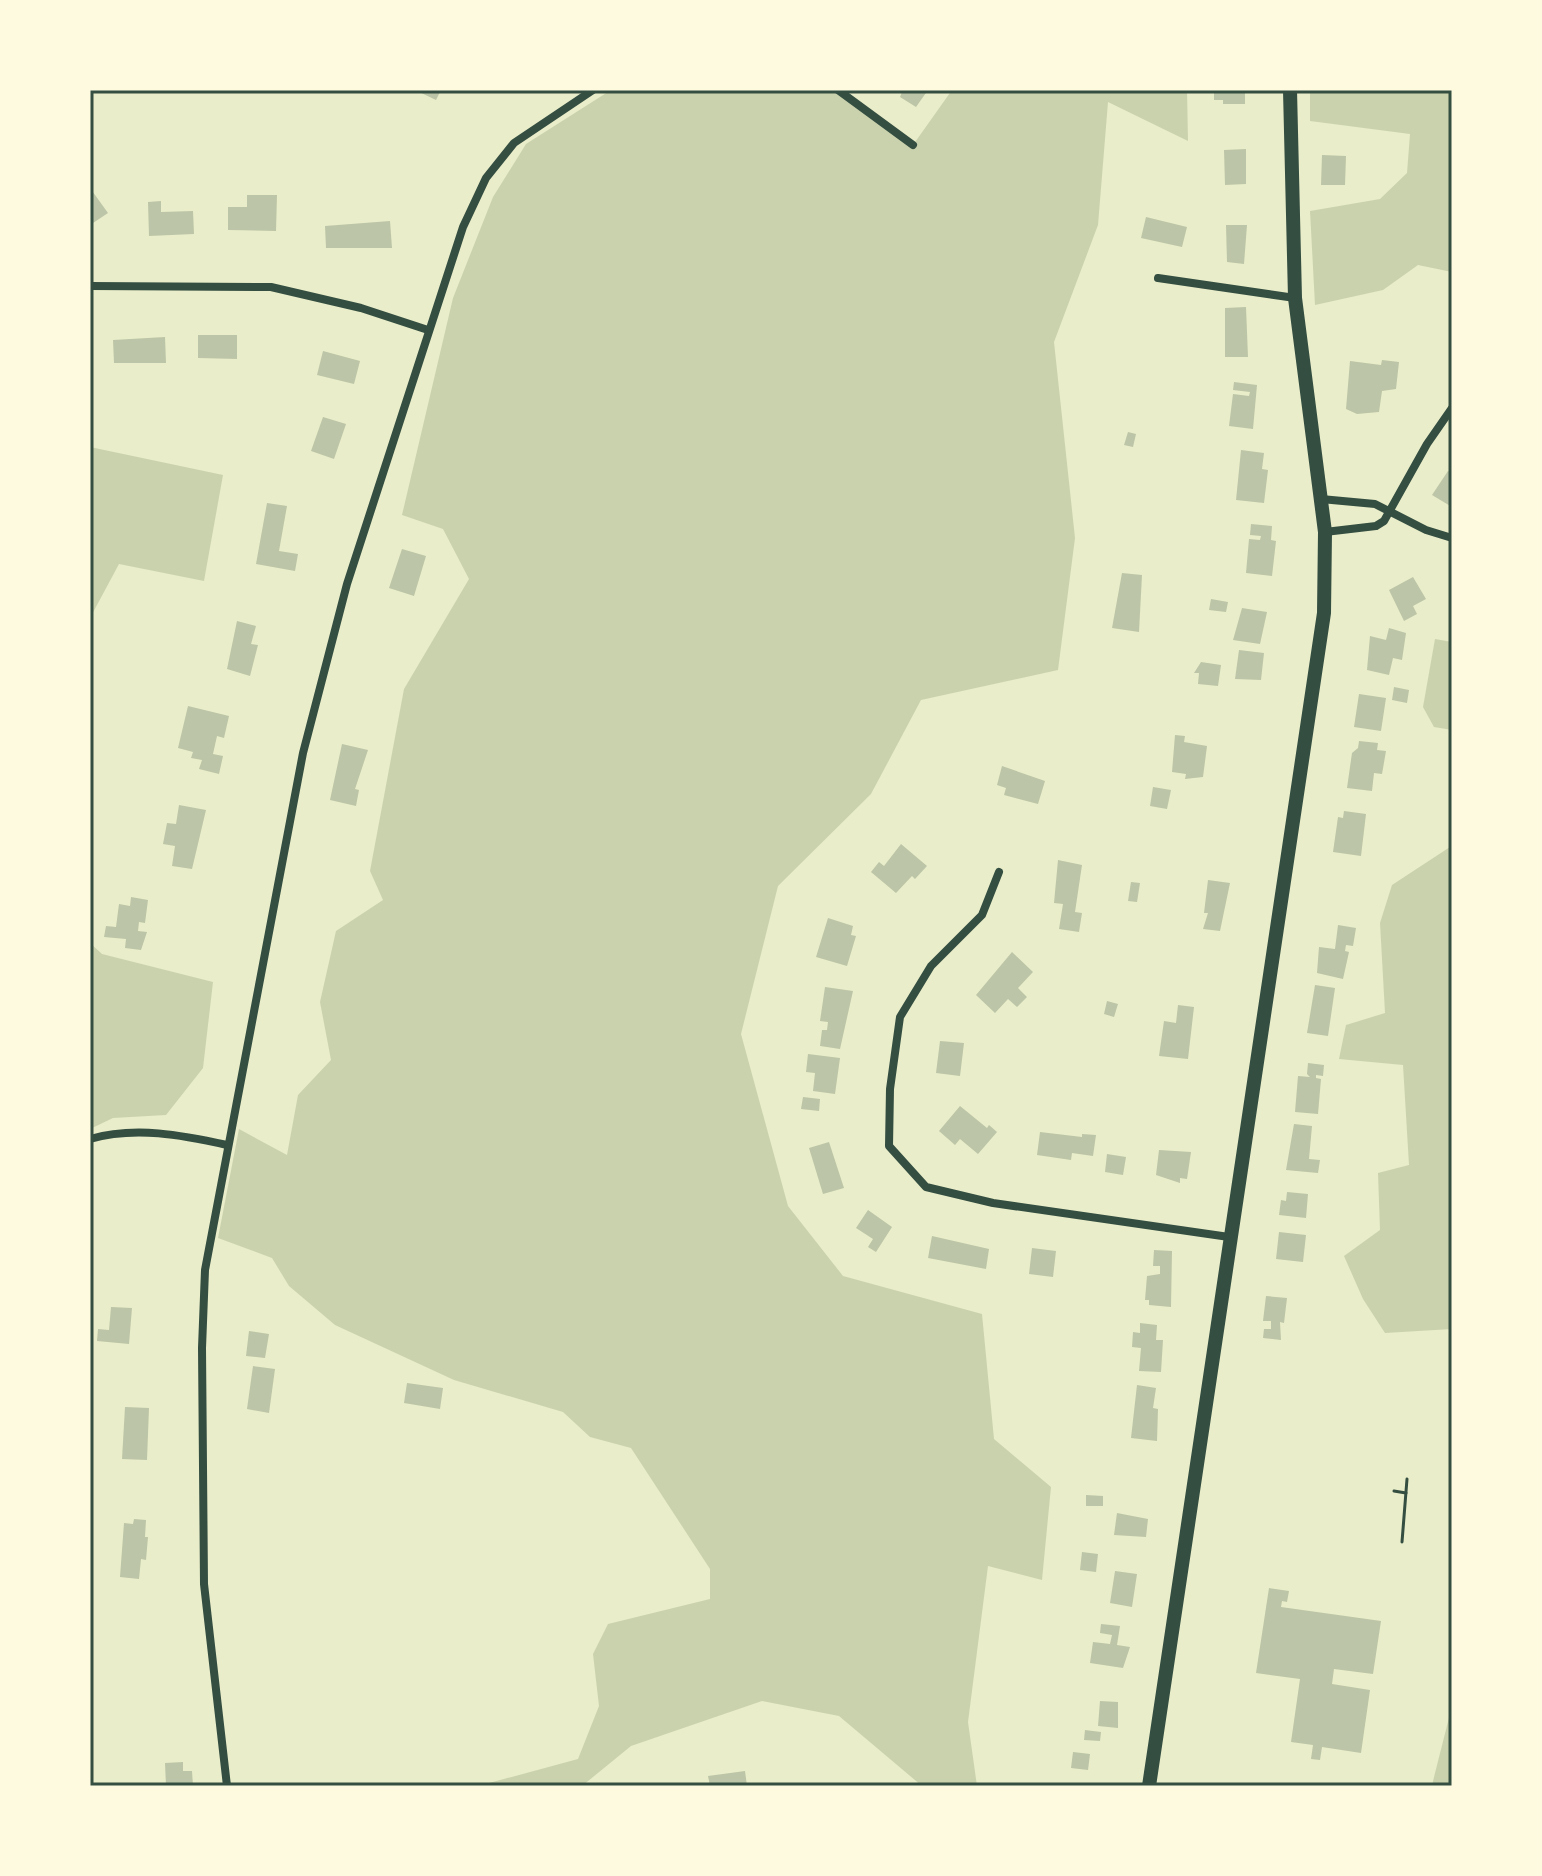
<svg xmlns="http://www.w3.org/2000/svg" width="1542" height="1876" viewBox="0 0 1542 1876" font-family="'Asap Condensed',sans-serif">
<rect width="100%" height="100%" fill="#e9edc9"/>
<g fill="#cad2ad">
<path d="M611 90H844L913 145 952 90H1187L1188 141 1108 102 1098 225 1054 342 1075 538 1058 670 921 700 871 794 778 886 741 1034 788 1206 843 1276 982 1314 994 1439 1051 1487 1042 1580 988 1566 968 1722 977 1786H922L839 1716 762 1701 631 1746 582 1786H478L578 1759 599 1706 593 1654 608 1624 710 1599V1569L631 1448 590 1437 563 1412 454 1380 335 1325 289 1286 272 1258 218 1238 239 1129 287 1155 298 1095 331 1060 320 1002 336 931 383 900 370 871 404 689 469 579 443 529 402 515 453 298 493 197 526 144Z"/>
<path d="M1310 90H1452V272L1418 265 1383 290 1315 305 1310 211 1380 199 1407 173 1410 134 1310 121Z"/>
<path d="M90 447 223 475 204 581 119 564 90 618Z"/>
<path d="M1435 639 1452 642V730L1434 727 1423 707Z"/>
<path d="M1452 841V1329L1385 1333 1363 1299 1344 1256 1380 1230 1378 1173 1409 1165 1403 1065 1339 1059 1346 1025 1385 1013 1380 923 1392 885 1450 847Z"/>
<path d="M90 943 102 954 213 982 203 1068 166 1115 113 1118 90 1129Z"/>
<path d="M1452 1706V1786H1432L1434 1777Z"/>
</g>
<g fill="#bcc5a7">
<path d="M415 90H441L436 100Z"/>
<path d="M898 90H928L916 107 900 97 902 92Z"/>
<path d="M1214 90H1245V104H1223V100H1214Z"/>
<path d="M1246 149V184L1225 185 1224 150Z"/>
<path d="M1322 155 1346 156 1345 185H1321Z"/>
<path d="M90 188 108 213 90 225Z"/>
<path d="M247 195H277L276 231 228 230V207H247Z"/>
<path d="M161 201V212L193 211 194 234 149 236 148 202Z"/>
<path d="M1146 217 1187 227 1182 247 1141 238Z"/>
<path d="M390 221 392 248H326L325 226Z"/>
<path d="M1226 225H1247L1244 264 1227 262Z"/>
<path d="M1246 307 1248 357H1225V308Z"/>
<path d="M198 335H237V359L198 358Z"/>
<path d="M165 337 166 363H114L113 340Z"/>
<path d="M323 351 360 361 354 384 317 375Z"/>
<path d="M1382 360 1399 362 1396 389 1382 391 1379 412 1357 414 1346 409 1350 361 1381 365Z"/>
<path d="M1234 382 1257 385 1253 429 1229 426 1233 394 1249 396 1250 392 1233 390Z"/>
<path d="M323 417 346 424 334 459 311 451Z"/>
<path d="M1128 432 1136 434 1133 447 1124 445Z"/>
<path d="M1241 450 1264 453 1262 469 1268 470 1264 503 1236 500Z"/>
<path d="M1448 471 1452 473V507L1432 495Z"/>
<path d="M267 503 287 506 279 551 298 554 295 571 256 564Z"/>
<path d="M1251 524 1272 526 1271 540 1276 541 1272 576 1246 573 1249 539 1260 540 1261 536 1250 535Z"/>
<path d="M402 549 426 556 414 596 389 588Z"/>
<path d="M1122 573 1142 575 1139 632 1112 628Z"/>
<path d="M1413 577 1426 599 1413 606 1417 614 1404 621 1389 590Z"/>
<path d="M1211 599 1228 602 1226 612 1209 610Z"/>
<path d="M1242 608 1267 612 1260 644 1233 640Z"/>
<path d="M237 621 256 626 251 644 258 645 250 676 227 669Z"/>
<path d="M1389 628 1406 633 1402 660 1393 658 1389 675 1367 670 1370 636 1386 640Z"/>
<path d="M1239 650 1264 653 1261 680 1235 679Z"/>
<path d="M1201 662 1221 665 1218 686 1198 684 1199 673H1194Z"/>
<path d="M1394 687 1409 690 1407 703 1392 700Z"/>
<path d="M1359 694 1386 698 1381 731 1354 727Z"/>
<path d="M188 706 229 716 224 738 217 736 213 754 223 756 219 774 199 769 202 760 191 758 193 752 178 748Z"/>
<path d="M1175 735 1185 736 1184 742 1207 746 1203 777 1185 779 1186 774 1172 772Z"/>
<path d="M1359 741 1378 743 1377 750 1386 751 1382 774 1374 773 1372 791 1347 788 1352 753 1358 748Z"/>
<path d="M342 744 368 750 355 789 359 790 356 806 330 800Z"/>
<path d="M1002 766 1045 781 1038 804 1004 795 1006 788 997 785Z"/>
<path d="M1153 787 1171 790 1167 809 1150 806Z"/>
<path d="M179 805 206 810 192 869 172 866 175 846 163 844 167 823 176 824Z"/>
<path d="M1344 811 1366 814 1361 856 1333 852 1338 817 1343 818Z"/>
<path d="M901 844 927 866 915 879 912 876 896 893 871 872 879 862 884 866Z"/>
<path d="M1058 860 1082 865 1075 912 1082 913 1079 932 1059 929 1063 904 1054 903Z"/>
<path d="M1208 880 1230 883 1220 931 1203 929 1208 913H1204Z"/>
<path d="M1131 882 1140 883 1137 902 1128 901Z"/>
<path d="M131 897 148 900 145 923 139 922 138 931 147 932 141 950 125 948 126 939 104 937 106 926 116 927 119 904 130 906Z"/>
<path d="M828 918 853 926 851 935 856 936 847 966 816 957Z"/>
<path d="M1338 925 1356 928 1353 946 1346 945 1345 951 1349 952 1343 979 1317 973 1319 947 1335 949Z"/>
<path d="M1012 952 1033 972 1018 988 1027 997 1017 1007 1008 999 995 1013 976 995Z"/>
<path d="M1315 985 1335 988 1328 1036 1307 1033Z"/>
<path d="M825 987 853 991 840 1049 820 1046 822 1030H827L828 1022 820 1021Z"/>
<path d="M1107 1001 1118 1004 1114 1017 1104 1014Z"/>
<path d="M1178 1005 1194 1007 1188 1059 1159 1056 1164 1021 1176 1023Z"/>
<path d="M940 1041 964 1043 960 1076 936 1073Z"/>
<path d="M808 1054 840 1058 835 1094 813 1091 815 1073 806 1072Z"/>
<path d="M1308 1063 1324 1065 1323 1076 1316 1075V1078L1321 1079 1318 1114 1295 1112 1298 1076 1310 1077 1307 1074Z"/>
<path d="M803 1097 820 1099 819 1111 801 1109Z"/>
<path d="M960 1106 987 1128 989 1125 997 1132 978 1154 960 1139 955 1145 939 1131Z"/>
<path d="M1294 1124 1312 1126 1309 1159 1320 1160 1318 1173 1286 1170Z"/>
<path d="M1040 1132 1082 1137V1134L1096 1135 1093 1156 1072 1153 1071 1160 1037 1155Z"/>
<path d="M829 1142 844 1188 823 1194 809 1148Z"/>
<path d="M1159 1150 1191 1152 1187 1179 1180 1178V1183L1156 1175Z"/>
<path d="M1107 1154 1126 1157 1123 1175 1105 1172Z"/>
<path d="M1287 1192 1308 1194 1306 1218 1279 1215 1281 1200 1286 1201Z"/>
<path d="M868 1210 892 1227 876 1252 868 1247 873 1239 856 1228Z"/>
<path d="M1279 1232 1306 1235 1303 1262 1276 1259Z"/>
<path d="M932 1236 989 1249 986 1269 928 1258Z"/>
<path d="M1032 1248 1056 1251 1053 1277 1029 1274Z"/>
<path d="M1154 1250 1172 1251 1171 1307 1149 1305V1300H1145L1147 1276 1160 1274V1266H1153Z"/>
<path d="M1266 1296 1287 1298 1284 1323 1280 1322 1281 1340 1263 1338 1264 1329H1271V1321H1263Z"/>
<path d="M111 1307 132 1308 129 1344 97 1341 98 1329 109 1330Z"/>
<path d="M1140 1323 1157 1325 1156 1340H1163L1161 1372 1139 1371 1141 1348 1132 1347 1133 1332 1140 1333Z"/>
<path d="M249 1331 269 1334 265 1358 246 1356Z"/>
<path d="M253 1366 275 1369 269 1413 247 1409Z"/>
<path d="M407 1383 443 1388 440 1409 404 1403Z"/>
<path d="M1137 1385 1156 1388 1153 1408 1158 1409 1157 1441 1131 1438Z"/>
<path d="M125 1407 149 1408 147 1460 122 1459Z"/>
<path d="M1086 1495 1103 1496V1506H1086Z"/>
<path d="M1117 1513 1148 1519 1146 1537 1114 1535Z"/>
<path d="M134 1519 146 1520 145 1537H148L146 1560 141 1559 139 1579 120 1577 124 1523 133 1524Z"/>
<path d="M1082 1552 1098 1554 1096 1572 1080 1570Z"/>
<path d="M1115 1571 1137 1574 1132 1607 1110 1603Z"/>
<path d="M1269 1588 1289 1591 1287 1602 1282 1601 1281 1607 1381 1621 1373 1674 1334 1669 1332 1684 1370 1690 1361 1753 1322 1747 1320 1760 1311 1759 1313 1745 1291 1742 1300 1679 1256 1673Z"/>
<path d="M1101 1624 1120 1626 1117 1645 1130 1647 1123 1668 1090 1663 1093 1642 1110 1644 1112 1635 1100 1633Z"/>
<path d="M1100 1701 1118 1702V1728L1098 1726Z"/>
<path d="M1085 1730 1101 1732 1100 1741 1084 1740Z"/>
<path d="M1073 1752 1090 1754 1088 1770 1071 1768Z"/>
<path d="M183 1762V1771H192L193 1786H166L165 1763Z"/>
<path d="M745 1771 747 1786H710L708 1776Z"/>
</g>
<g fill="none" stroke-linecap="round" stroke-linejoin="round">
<g stroke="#344e41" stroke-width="3">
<path d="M1394 1491 1406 1493"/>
<path d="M1402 1542 1407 1479"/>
</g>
<g stroke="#344e41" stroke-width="8">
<path d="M838 90 913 145"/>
<path d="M1158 278 1295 298"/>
<path d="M90 286 271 287 361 308 428 330"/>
<path d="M1321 499 1375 504 1426 530 1452 538"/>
<path d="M1325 532 1376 526 1384 521 1427 444 1452 408"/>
<path d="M999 872 982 915 931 966 900 1017 890 1089 889 1146 926 1187 993 1203 1229 1237"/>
<path d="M90 1139C135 1126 182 1135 227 1145"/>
<path d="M227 1786 204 1584 202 1348 205 1270 303 753 347 584 463 227 486 178 514 143 593 90"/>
</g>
<path stroke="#344e41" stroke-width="14" d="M1149 1786 1324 613 1325 532 1295 298 1290 90"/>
</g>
<rect width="1542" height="1876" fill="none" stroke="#fefae0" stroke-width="184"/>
<rect x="92" y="92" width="1358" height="1692" fill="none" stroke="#344e41" stroke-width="3"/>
</svg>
